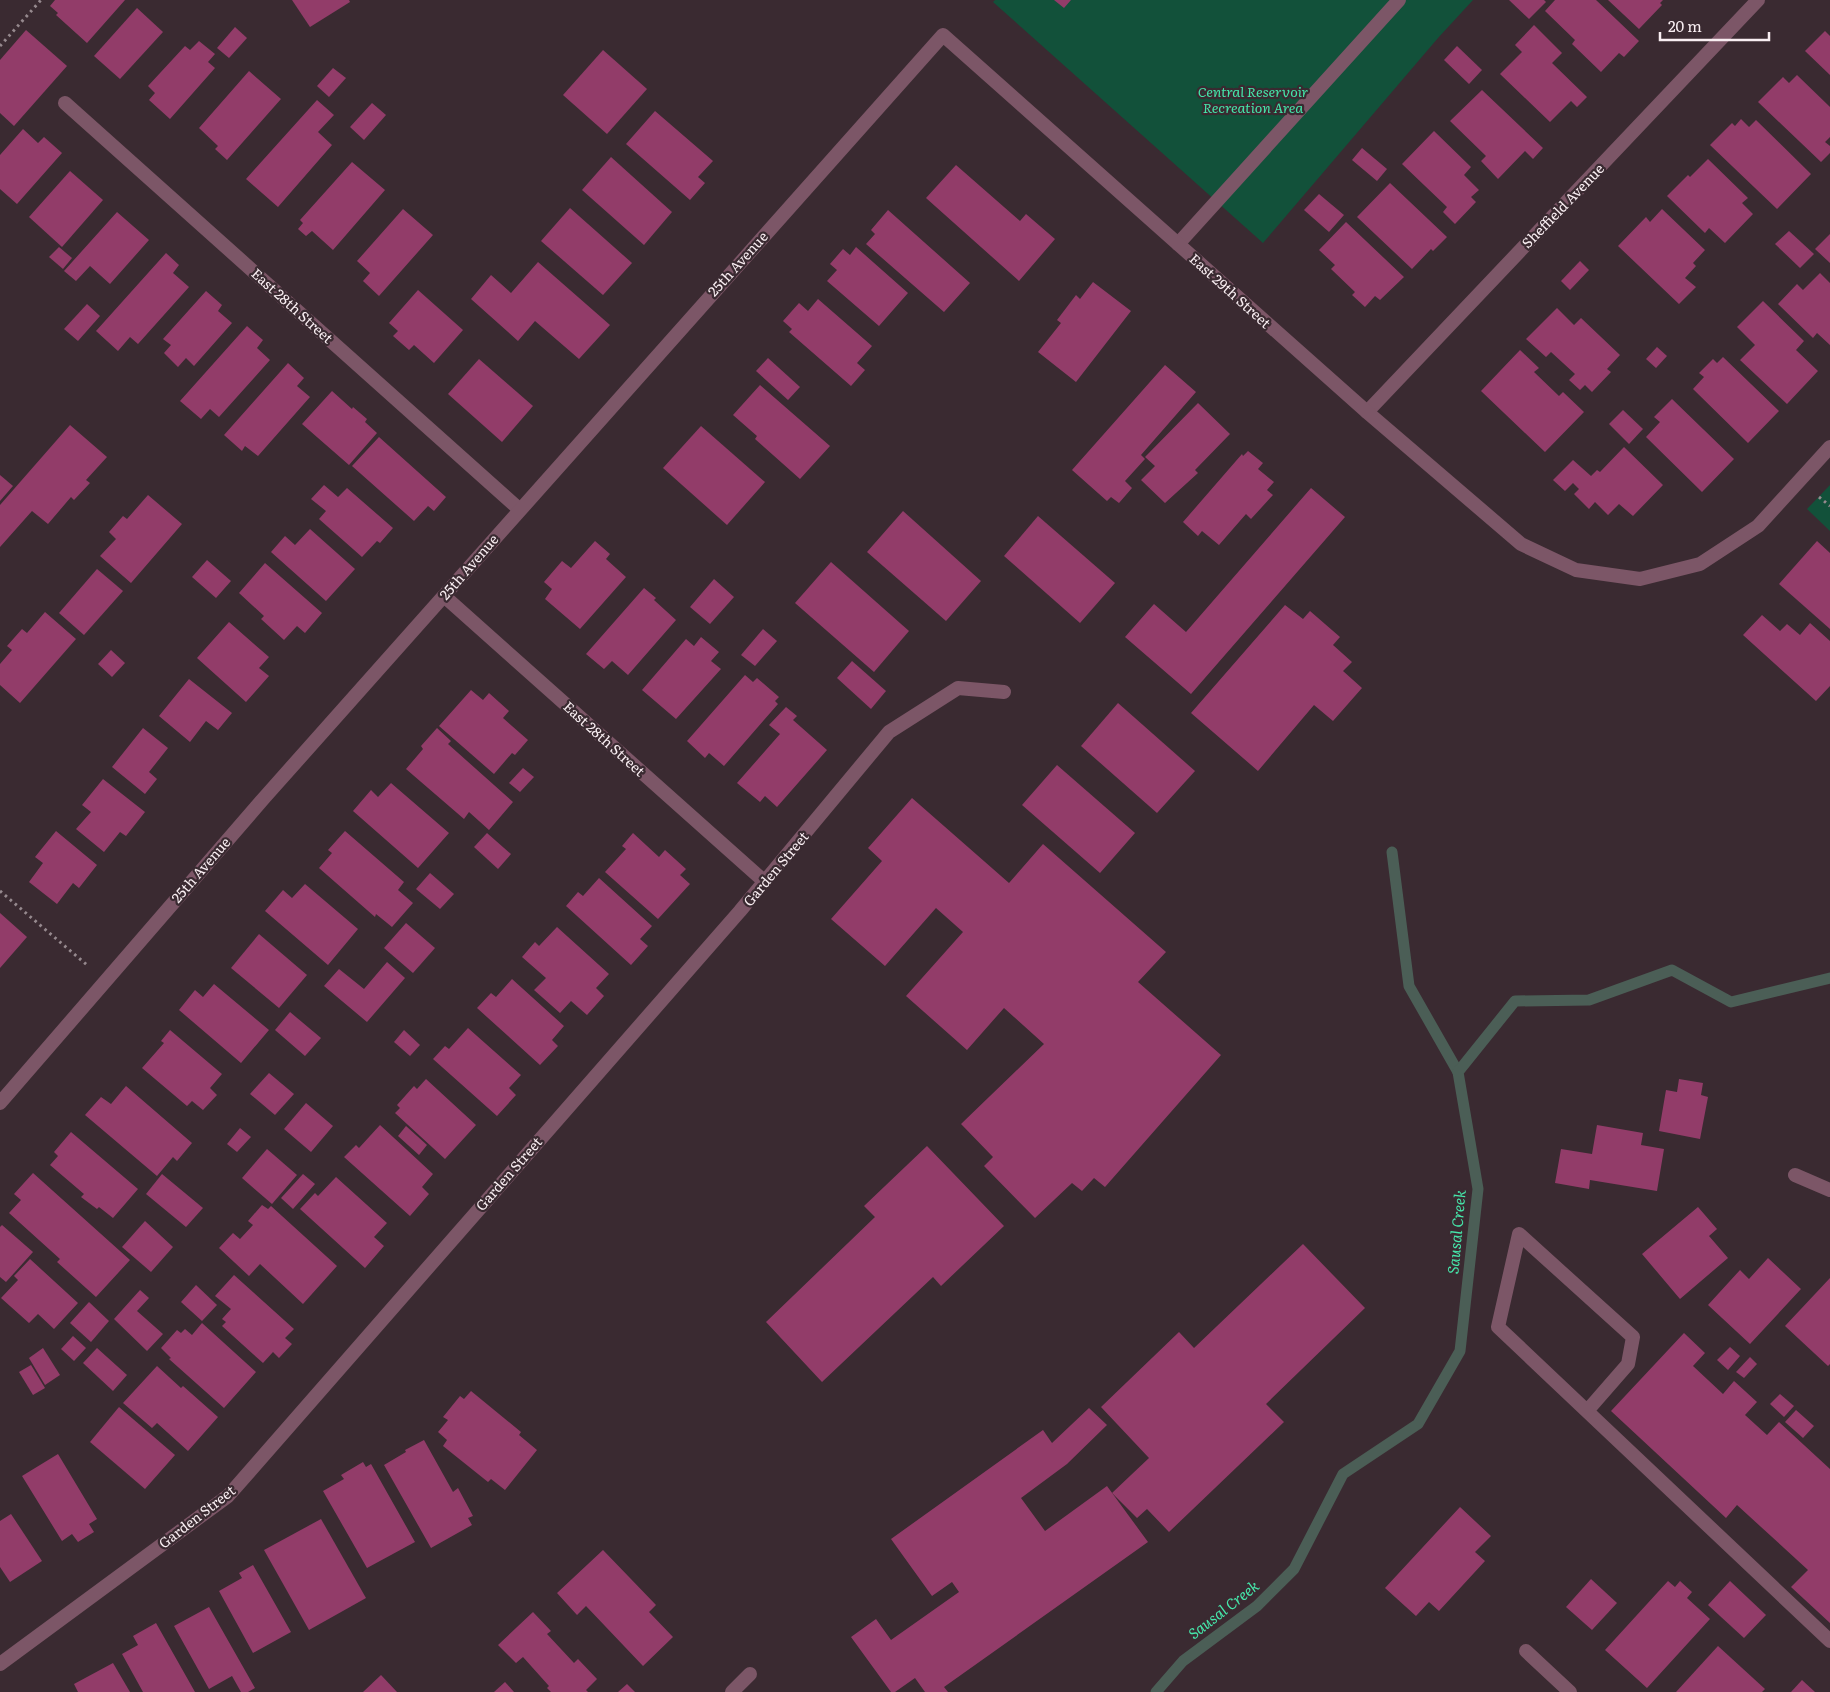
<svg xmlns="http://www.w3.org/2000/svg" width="1830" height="1692" viewBox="0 0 1830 1692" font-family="Literata,serif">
<rect width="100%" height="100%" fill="#3a2a31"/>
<g fill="#12513a">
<path d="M995 0H1473L1438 38 1263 243 993 2Z"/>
<path d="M1830 485V531L1807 509Z"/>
</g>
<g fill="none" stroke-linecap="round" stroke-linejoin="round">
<g stroke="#4b5e56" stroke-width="11">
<path d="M1392 852 1409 986 1458 1072"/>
<path d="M1156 1692 1183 1661 1257 1606 1294 1569 1343 1474 1418 1424 1460 1351 1478 1189 1458 1072 1515 1001 1589 1000 1672 970 1731 1002 1830 978"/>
</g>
</g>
<g fill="#923c69">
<path d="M55 0H125L87 43 56 15 58 13 50 6Z"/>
<path d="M292 0H349L350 2 310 27Z"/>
<path d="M1054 0H1071L1064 8Z"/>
<path d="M1509 0H1544L1546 2 1529 19Z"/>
<path d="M1555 0H1596L1639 41 1624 57 1619 53 1601 72 1572 44 1575 40 1545 11Z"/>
<path d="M1608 0H1663L1660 3 1662 5 1639 29Z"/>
<path d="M137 8 163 32 120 79 94 56Z"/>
<path d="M1534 25 1562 53 1552 63 1587 97 1577 107 1571 101 1550 122 1500 74 1522 52 1515 45Z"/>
<path d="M235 27 247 38 229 58 217 48Z"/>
<path d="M26 30 67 66 14 126 0 113V60Z"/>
<path d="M1825 31 1830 36V75L1805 51Z"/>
<path d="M199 41 215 54 208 62 215 68 170 119 149 100 155 93 148 86 185 46 190 50Z"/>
<path d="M1457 46 1482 70 1469 84 1444 60Z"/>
<path d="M603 50 647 89 607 134 563 95Z"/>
<path d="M333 68 346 78 329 97 317 86Z"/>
<path d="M249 71 281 99 227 160 215 149 218 146 199 128Z"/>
<path d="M1797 75 1830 107V137L1825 142 1830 146V153L1821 162 1758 102 1783 77 1789 83Z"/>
<path d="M1482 90 1543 148 1533 159 1525 151 1498 179 1481 161 1486 156 1450 121Z"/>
<path d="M317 100 334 115 318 132 332 145 278 207 246 179Z"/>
<path d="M372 103 386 115 364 140 350 127Z"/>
<path d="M655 111 713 161 698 177 705 183 690 200 626 144Z"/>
<path d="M1741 119 1749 127 1756 120 1811 174 1777 209 1710 145 1732 123 1735 126Z"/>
<path d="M23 129 38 143 44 137 62 153 17 204 0 189V155Z"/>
<path d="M1434 131 1471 167 1464 175 1479 190 1471 197 1476 202 1455 224 1443 212 1447 207 1402 164Z"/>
<path d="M1362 148 1387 169 1377 181 1352 160Z"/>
<path d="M611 157 672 212 644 245 582 190Z"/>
<path d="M1708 159 1748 198 1742 203 1753 214 1725 243 1709 228 1705 233 1667 196 1688 175 1690 177Z"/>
<path d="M352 162 385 190 333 250 312 231 306 236 298 229 303 223 300 220Z"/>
<path d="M956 165 1020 221 1026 214 1055 239 1019 281 926 198Z"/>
<path d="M70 171 103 200 62 247 29 217Z"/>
<path d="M1390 183 1447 237 1433 251 1431 249 1412 269 1357 217Z"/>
<path d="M1319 194 1344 215 1329 232 1304 210Z"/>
<path d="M570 208 632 263 603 295 541 241Z"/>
<path d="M403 209 433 235 379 296 363 281 370 273 357 261Z"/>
<path d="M1662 209 1705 250 1693 263 1696 266 1685 278 1696 287 1679 304 1618 246 1646 217 1650 222Z"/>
<path d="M888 210 970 283 944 312 866 244 875 234 871 230Z"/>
<path d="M117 212 149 240 110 284 90 266 76 281 64 271Z"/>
<path d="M1346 222 1404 277 1380 300 1375 296 1365 307 1352 295 1355 292 1331 269 1335 265 1319 250Z"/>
<path d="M1789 231 1814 254 1800 268 1775 244Z"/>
<path d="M1830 234V263L1815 249Z"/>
<path d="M59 247 72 258 63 269 49 257Z"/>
<path d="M856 247 908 293 879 326 827 281 837 270 830 264 843 249 850 255Z"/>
<path d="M166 253 179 265 173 273 189 287 138 344 130 337 118 351 96 331Z"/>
<path d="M1580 261 1589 270 1570 290 1561 281Z"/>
<path d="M538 262 610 325 579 359 535 321 518 341 471 299 491 275 511 293Z"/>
<path d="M1820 273 1830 283V345L1817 333 1813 338 1778 304 1797 284 1803 290Z"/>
<path d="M1093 282 1131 311 1076 382 1038 352 1061 323 1057 320 1076 295 1080 299Z"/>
<path d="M418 290 463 330 434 363 414 345 409 350 393 336 398 331 389 323Z"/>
<path d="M206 291 222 305 218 311 232 323 194 366 186 358 178 367 164 353 171 345 163 339Z"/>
<path d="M818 299 872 346 857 363 865 370 851 386 789 332 792 329 783 321 799 303 808 311Z"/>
<path d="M1763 301 1804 341 1796 350 1818 371 1787 404 1740 360 1755 345 1737 327Z"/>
<path d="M87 304 100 316 78 341 64 329Z"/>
<path d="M1557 308 1574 325 1581 318 1620 355 1607 369 1611 372 1592 392 1585 385 1580 390 1569 380 1575 374 1551 352 1546 357 1526 339Z"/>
<path d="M247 326 263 340 257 348 270 360 219 417 210 409 201 419 180 401Z"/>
<path d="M1657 347 1667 356 1656 368 1646 359Z"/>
<path d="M1520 350 1539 368 1534 372 1559 396 1563 392 1584 412 1545 452 1481 391Z"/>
<path d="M1723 357 1779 411 1748 443 1693 389 1704 377 1699 373 1713 359 1717 363Z"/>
<path d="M768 358 800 387 788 400 756 371Z"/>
<path d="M479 359 533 406 502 442 448 394Z"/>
<path d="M288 363 304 378 297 386 310 397 258 456 245 446 242 451 224 435Z"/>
<path d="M1165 365 1196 392 1141 455 1145 459 1125 481 1132 488 1119 503 1111 497 1107 501 1072 470Z"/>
<path d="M760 385 830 446 800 479 755 439 757 436 733 415Z"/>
<path d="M332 391 352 409 353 407 367 419 365 422 377 433 349 465 302 424Z"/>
<path d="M1672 399 1734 459 1702 492 1646 437 1660 422 1654 417Z"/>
<path d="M1198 403 1230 434 1195 470 1198 473 1165 503 1141 480 1155 466 1145 457Z"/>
<path d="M1623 410 1643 429 1629 444 1609 424Z"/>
<path d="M70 425 107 457 86 480 90 483 74 500 71 497 48 524 32 511 0 547V505Z"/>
<path d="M701 426 765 482 727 525 663 468Z"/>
<path d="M379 437 446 497 434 511 428 506 414 521 352 466Z"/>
<path d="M1624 447 1663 485 1633 516 1619 504 1608 515 1595 502 1589 509 1574 494 1579 489 1573 483 1565 491 1553 480 1573 460 1591 476 1597 470 1600 472Z"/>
<path d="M1248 451 1263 463 1258 469 1274 482 1267 490 1273 495 1251 519 1246 514 1219 545 1202 531 1198 536 1183 522 1242 454 1243 456Z"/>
<path d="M0 475 13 486 0 501Z"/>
<path d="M324 485 338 497 347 488 393 528 380 543 377 541 362 557 319 519 326 511 311 499Z"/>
<path d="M1311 488 1345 517 1191 694 1125 637 1154 604 1186 632Z"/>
<path d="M148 495 182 524 131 583 100 556 116 539 109 532 123 516 127 519Z"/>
<path d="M903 511 981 581 946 621 867 552Z"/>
<path d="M1038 516 1115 583 1080 623 1004 556Z"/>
<path d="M310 529 355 569 326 601 271 552 285 536 295 545Z"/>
<path d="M595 541 610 554 606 559 626 577 580 629 545 599 552 589 544 582 562 561 571 568Z"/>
<path d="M1817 541 1830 553V629L1779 584Z"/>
<path d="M207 560 231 581 216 598 192 577Z"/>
<path d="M831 562 909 631 874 672 795 603Z"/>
<path d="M265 563 322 613 305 633 297 626 284 640 261 619 264 616 239 593Z"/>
<path d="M97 569 123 591 84 635 59 613Z"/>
<path d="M714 579 734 597 710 624 690 607Z"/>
<path d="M644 588 656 598 654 600 676 620 628 675 612 661 604 669 586 654Z"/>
<path d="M1285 605 1303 619 1310 611 1340 637 1333 645 1352 662 1343 671 1362 688 1333 721 1314 705 1258 771 1191 713Z"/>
<path d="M45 612 76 639 20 703 0 685V664L12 650 7 646 22 629 27 633Z"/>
<path d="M1762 615 1780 631 1787 624 1800 635 1810 623 1830 641V686L1816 701 1743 635Z"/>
<path d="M229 622 269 657 259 668 269 676 246 702 197 658Z"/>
<path d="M763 629 777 641 755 666 741 655Z"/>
<path d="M701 637 719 652 711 661 721 669 676 719 642 690 686 639 694 646Z"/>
<path d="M111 650 125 663 112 677 98 664Z"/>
<path d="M852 661 886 691 871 709 837 678Z"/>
<path d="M745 675 753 682 757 678 779 697 775 701 778 704 724 766 709 753 705 758 687 741Z"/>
<path d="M189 679 232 713 218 730 206 721 190 742 159 716Z"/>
<path d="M471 690 483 700 489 693 509 711 503 718 528 740 515 755 512 753 494 774 439 726Z"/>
<path d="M1118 703 1195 771 1157 813 1081 746Z"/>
<path d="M786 707 797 716 793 720 827 750 777 807 765 796 760 802 737 783 780 734 769 725Z"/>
<path d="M143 728 168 748 149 772 157 779 145 794 112 767Z"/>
<path d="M437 728 451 741 448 744 513 802 489 830 469 812 464 819 406 769 423 749 421 746Z"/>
<path d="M1057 765 1135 833 1100 873 1022 805Z"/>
<path d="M523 768 534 777 520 792 509 783Z"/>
<path d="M103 779 145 812 126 836 120 832 104 852 76 829 91 812 82 805Z"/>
<path d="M391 783 449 833 418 868 353 811 371 790 378 797Z"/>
<path d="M912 798 1009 883 1043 844 1166 952 1138 982 1221 1055 1105 1187 1094 1178 1082 1191 1072 1183 1035 1218 984 1166 993 1157 961 1124 1044 1044 1004 1008 967 1050 906 996 963 932 936 908 885 966 831 919 882 861 868 848Z"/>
<path d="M56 831 97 865 79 888 73 883 57 904 29 882 43 863 35 857Z"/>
<path d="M345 831 404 882 398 890 413 903 392 927 376 914 375 917 319 868 332 853 328 850Z"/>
<path d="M487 833 511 854 498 869 474 847Z"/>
<path d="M633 833 659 857 665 850 686 869 680 875 690 884 658 919 605 872 626 849 622 846Z"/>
<path d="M430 873 454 894 440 909 416 889Z"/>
<path d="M599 878 652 926 640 939 648 946 631 965 566 906 578 892 583 896Z"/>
<path d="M305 884 358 929 328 965 265 911 283 890 292 898Z"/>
<path d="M0 913 27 937 0 968Z"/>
<path d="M406 923 435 948 413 973 384 948Z"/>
<path d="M557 927 609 974 596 988 604 996 587 1015 571 1001 560 1013 534 990 546 978 522 957 535 942 539 946Z"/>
<path d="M259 934 307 975 279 1008 231 968Z"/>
<path d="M387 962 405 978 367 1022 324 986 339 969 364 989Z"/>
<path d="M512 979 564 1026 552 1040 558 1046 540 1065 477 1008 491 993 496 997Z"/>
<path d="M214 984 269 1030 241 1063 179 1010 195 990 203 997Z"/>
<path d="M290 1012 321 1038 305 1056 275 1030Z"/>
<path d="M468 1028 521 1075 509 1088 516 1095 497 1116 433 1059 445 1046 449 1049Z"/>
<path d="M170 1030 222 1074 210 1088 217 1095 203 1110 192 1101 187 1106 142 1068 164 1043 161 1041Z"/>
<path d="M404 1030 420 1045 410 1056 394 1042Z"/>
<path d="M269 1073 294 1094 275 1115 250 1094Z"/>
<path d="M426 1079 476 1125 445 1159 395 1113 400 1108 397 1105 414 1086 417 1089Z"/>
<path d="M1679 1079 1703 1083 1701 1095 1708 1097 1700 1139 1659 1131 1666 1090 1677 1092Z"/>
<path d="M126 1086 192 1143 177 1161 173 1157 157 1176 85 1115 101 1097 111 1104Z"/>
<path d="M306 1103 333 1126 311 1152 284 1129Z"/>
<path d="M380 1125 433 1174 422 1187 429 1194 410 1216 344 1157 356 1145 359 1148Z"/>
<path d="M1597 1125 1643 1133 1641 1145 1664 1149 1657 1191 1590 1180 1589 1189 1555 1183 1561 1149 1592 1154Z"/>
<path d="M406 1126 427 1145 419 1155 398 1136Z"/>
<path d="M240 1128 251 1137 237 1152 227 1144Z"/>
<path d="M71 1132 138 1189 113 1218 99 1207 97 1209 81 1197 84 1194 50 1165 58 1156 54 1152Z"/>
<path d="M927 1146 1004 1226 941 1286 933 1277 822 1382 766 1322 875 1217 864 1206Z"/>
<path d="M267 1149 297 1175 272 1204 242 1178Z"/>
<path d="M33 1173 130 1260 96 1297 57 1262 60 1259 9 1213 21 1200 14 1194Z"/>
<path d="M162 1174 203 1208 186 1227 146 1194Z"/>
<path d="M303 1174 315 1184 293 1209 281 1198Z"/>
<path d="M336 1177 387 1223 374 1237 384 1246 365 1268 300 1209 315 1193 318 1196Z"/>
<path d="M262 1205 268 1209 271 1206 337 1266 303 1304 260 1264 249 1276 219 1248 233 1233 240 1239 253 1225 248 1221Z"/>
<path d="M1698 1207 1717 1229 1709 1236 1728 1258 1680 1299 1642 1254Z"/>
<path d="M145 1221 173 1247 151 1272 122 1247Z"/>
<path d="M2 1225 33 1252 6 1282 0 1277V1227Z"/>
<path d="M1303 1244 1365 1308 1266 1404 1284 1422 1169 1532 1147 1509 1137 1518 1112 1493 1149 1458 1101 1407 1179 1332 1194 1348Z"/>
<path d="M1768 1258 1801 1289 1750 1344 1708 1305 1740 1270 1749 1279Z"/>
<path d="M30 1259 78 1303 54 1329 38 1314 29 1323 1 1298 18 1280 14 1276Z"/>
<path d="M234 1275 294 1329 285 1338 292 1344 279 1358 273 1352 263 1363 222 1326 226 1322 222 1319 231 1309 215 1296Z"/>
<path d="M1830 1278V1364L1828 1366 1785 1326Z"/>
<path d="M196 1285 217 1305 202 1321 181 1302Z"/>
<path d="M140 1290 149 1298 137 1311 163 1334 147 1351 114 1319Z"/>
<path d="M89 1302 109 1321 91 1342 70 1323Z"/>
<path d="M202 1323 256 1372 224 1408 169 1359 171 1358 161 1348 177 1330 181 1333 185 1329 192 1335Z"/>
<path d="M1684 1333 1705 1353 1693 1366 1723 1394 1734 1381 1757 1402 1745 1415 1767 1435 1779 1422 1830 1469V1623L1791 1587 1808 1570 1737 1505 1726 1518 1611 1411Z"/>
<path d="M73 1336 86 1348 74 1361 61 1349Z"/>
<path d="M1730 1347 1740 1356 1728 1370 1717 1360Z"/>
<path d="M43 1348 60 1375 45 1385 29 1358Z"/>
<path d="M97 1348 127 1375 113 1391 83 1363Z"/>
<path d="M1750 1357 1757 1364 1744 1378 1736 1372Z"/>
<path d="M31 1365 45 1388 33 1395 19 1372Z"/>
<path d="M157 1366 181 1388 183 1386 218 1417 188 1451 157 1423 152 1428 123 1403Z"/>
<path d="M471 1391 521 1432 519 1435 537 1450 505 1490 491 1479 488 1482 443 1446 447 1440 438 1432 448 1420 443 1417 460 1396 464 1399Z"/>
<path d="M1780 1394 1794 1406 1784 1417 1770 1404Z"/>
<path d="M119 1407 175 1455 145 1489 90 1442Z"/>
<path d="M1089 1408 1107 1425 1067 1464 1021 1498 1045 1531 1107 1486 1148 1542 944 1687 948 1692H925L915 1678 895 1692H891L851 1637 876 1619 891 1640 959 1592 952 1582 932 1596 891 1539 1043 1430 1052 1443Z"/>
<path d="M1796 1410 1814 1426 1803 1438 1785 1422Z"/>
<path d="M424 1440 453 1492 458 1488 473 1516 468 1518 472 1525 431 1548 384 1465 406 1452 405 1450Z"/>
<path d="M58 1454 97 1519 89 1524 94 1532 78 1542 72 1534 62 1541 22 1476Z"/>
<path d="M363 1462 366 1467 371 1464 415 1542 367 1568 323 1491 344 1479 341 1475Z"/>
<path d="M1460 1507 1491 1536 1475 1552 1485 1561 1439 1611 1429 1602 1416 1616 1385 1588Z"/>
<path d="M11 1514 42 1561 10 1582 0 1567V1521Z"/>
<path d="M321 1519 366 1598 309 1630 264 1550Z"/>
<path d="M603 1550 656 1605 649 1612 673 1637 643 1666 586 1606 577 1615 557 1593Z"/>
<path d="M253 1565 291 1632 253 1653 219 1591 242 1578 239 1573Z"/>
<path d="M1591 1579 1617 1603 1592 1630 1566 1607Z"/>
<path d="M1668 1581 1675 1587 1680 1581 1692 1592 1687 1598 1710 1619 1647 1688 1605 1650Z"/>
<path d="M1730 1581 1766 1615 1744 1638 1708 1605Z"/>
<path d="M209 1607 255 1688 248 1692H241L232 1676 209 1689 174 1626Z"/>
<path d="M533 1612 551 1631 547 1634 574 1663 578 1659 597 1679 586 1690 588 1692H551L547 1688 549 1686 523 1657 516 1663 498 1645Z"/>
<path d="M156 1623 195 1692H143L122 1654 138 1645 133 1636Z"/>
<path d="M1718 1646 1765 1689 1762 1692H1676Z"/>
<path d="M113 1663 130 1692H78L74 1684Z"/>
<path d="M381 1675 397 1692H363Z"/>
<path d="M1802 1680 1815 1692H1791Z"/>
<path d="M505 1682 514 1692H494Z"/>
<path d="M627 1684 635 1692H618Z"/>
</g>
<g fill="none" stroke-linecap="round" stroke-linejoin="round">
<g stroke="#96898e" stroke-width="3" stroke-dasharray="2.5 4" stroke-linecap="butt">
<path d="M0 46 41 0"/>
<path d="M1819 497 1830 506"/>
<path d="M0 891 87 965"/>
</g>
<g stroke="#7c5667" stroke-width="14">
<path d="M1178 244 1399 0"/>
<path d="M1587 1411 1628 1364 1633 1337 1519 1234 1498 1327 1830 1641"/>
</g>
<g stroke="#7c5667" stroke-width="14">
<path d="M65 103 519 509"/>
<path d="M1367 412 1758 0"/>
<path d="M444 596 765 882"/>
<path d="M0 1103 264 798 943 35 1367 412 1521 544 1576 570 1640 579 1700 564 1758 526 1830 447"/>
<path d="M1795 1175 1830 1190"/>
<path d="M1526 1651 1570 1692"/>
<path d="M0 1664 228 1496 740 911 889 732 958 688 1004 692"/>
<path d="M732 1692 750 1674"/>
</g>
</g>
<g text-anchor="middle" stroke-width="4.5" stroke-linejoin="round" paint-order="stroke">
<g font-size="14" font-style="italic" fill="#45e5a9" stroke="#3a2a31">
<text x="1253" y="97">Central Reservoir<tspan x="1253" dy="16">Recreation Area</tspan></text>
</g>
<g font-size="14" fill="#f9eef2" stroke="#3a2a31">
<text transform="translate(1563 206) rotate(-46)" y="5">Sheffield Avenue</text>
<text transform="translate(738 264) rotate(-48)" y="5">25th Avenue</text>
<text transform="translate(1230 291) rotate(42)" y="5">East 29th Street</text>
<text transform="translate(292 306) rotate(42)" y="5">East 28th Street</text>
<text transform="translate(469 567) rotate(-49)" y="5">25th Avenue</text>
<text transform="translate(604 739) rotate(42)" y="5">East 28th Street</text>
<text transform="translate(776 869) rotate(-50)" y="5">Garden Street</text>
<text transform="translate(201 870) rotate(-49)" y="5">25th Avenue</text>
<text transform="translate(509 1174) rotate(-49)" y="5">Garden Street</text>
<text transform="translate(197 1517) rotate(-38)" y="5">Garden Street</text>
</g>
<g font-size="15" font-style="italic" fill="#46e6aa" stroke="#3a2a31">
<text transform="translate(1457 1232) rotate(-85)" y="5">Sausal Creek</text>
<text transform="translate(1224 1610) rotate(-38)" y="5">Sausal Creek</text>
</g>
</g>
<path d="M1660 32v8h109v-8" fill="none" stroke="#f9eef2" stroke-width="2.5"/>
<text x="1668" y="32" font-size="15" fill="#f9eef2" stroke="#3a2a31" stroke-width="4" paint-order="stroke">20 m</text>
</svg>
